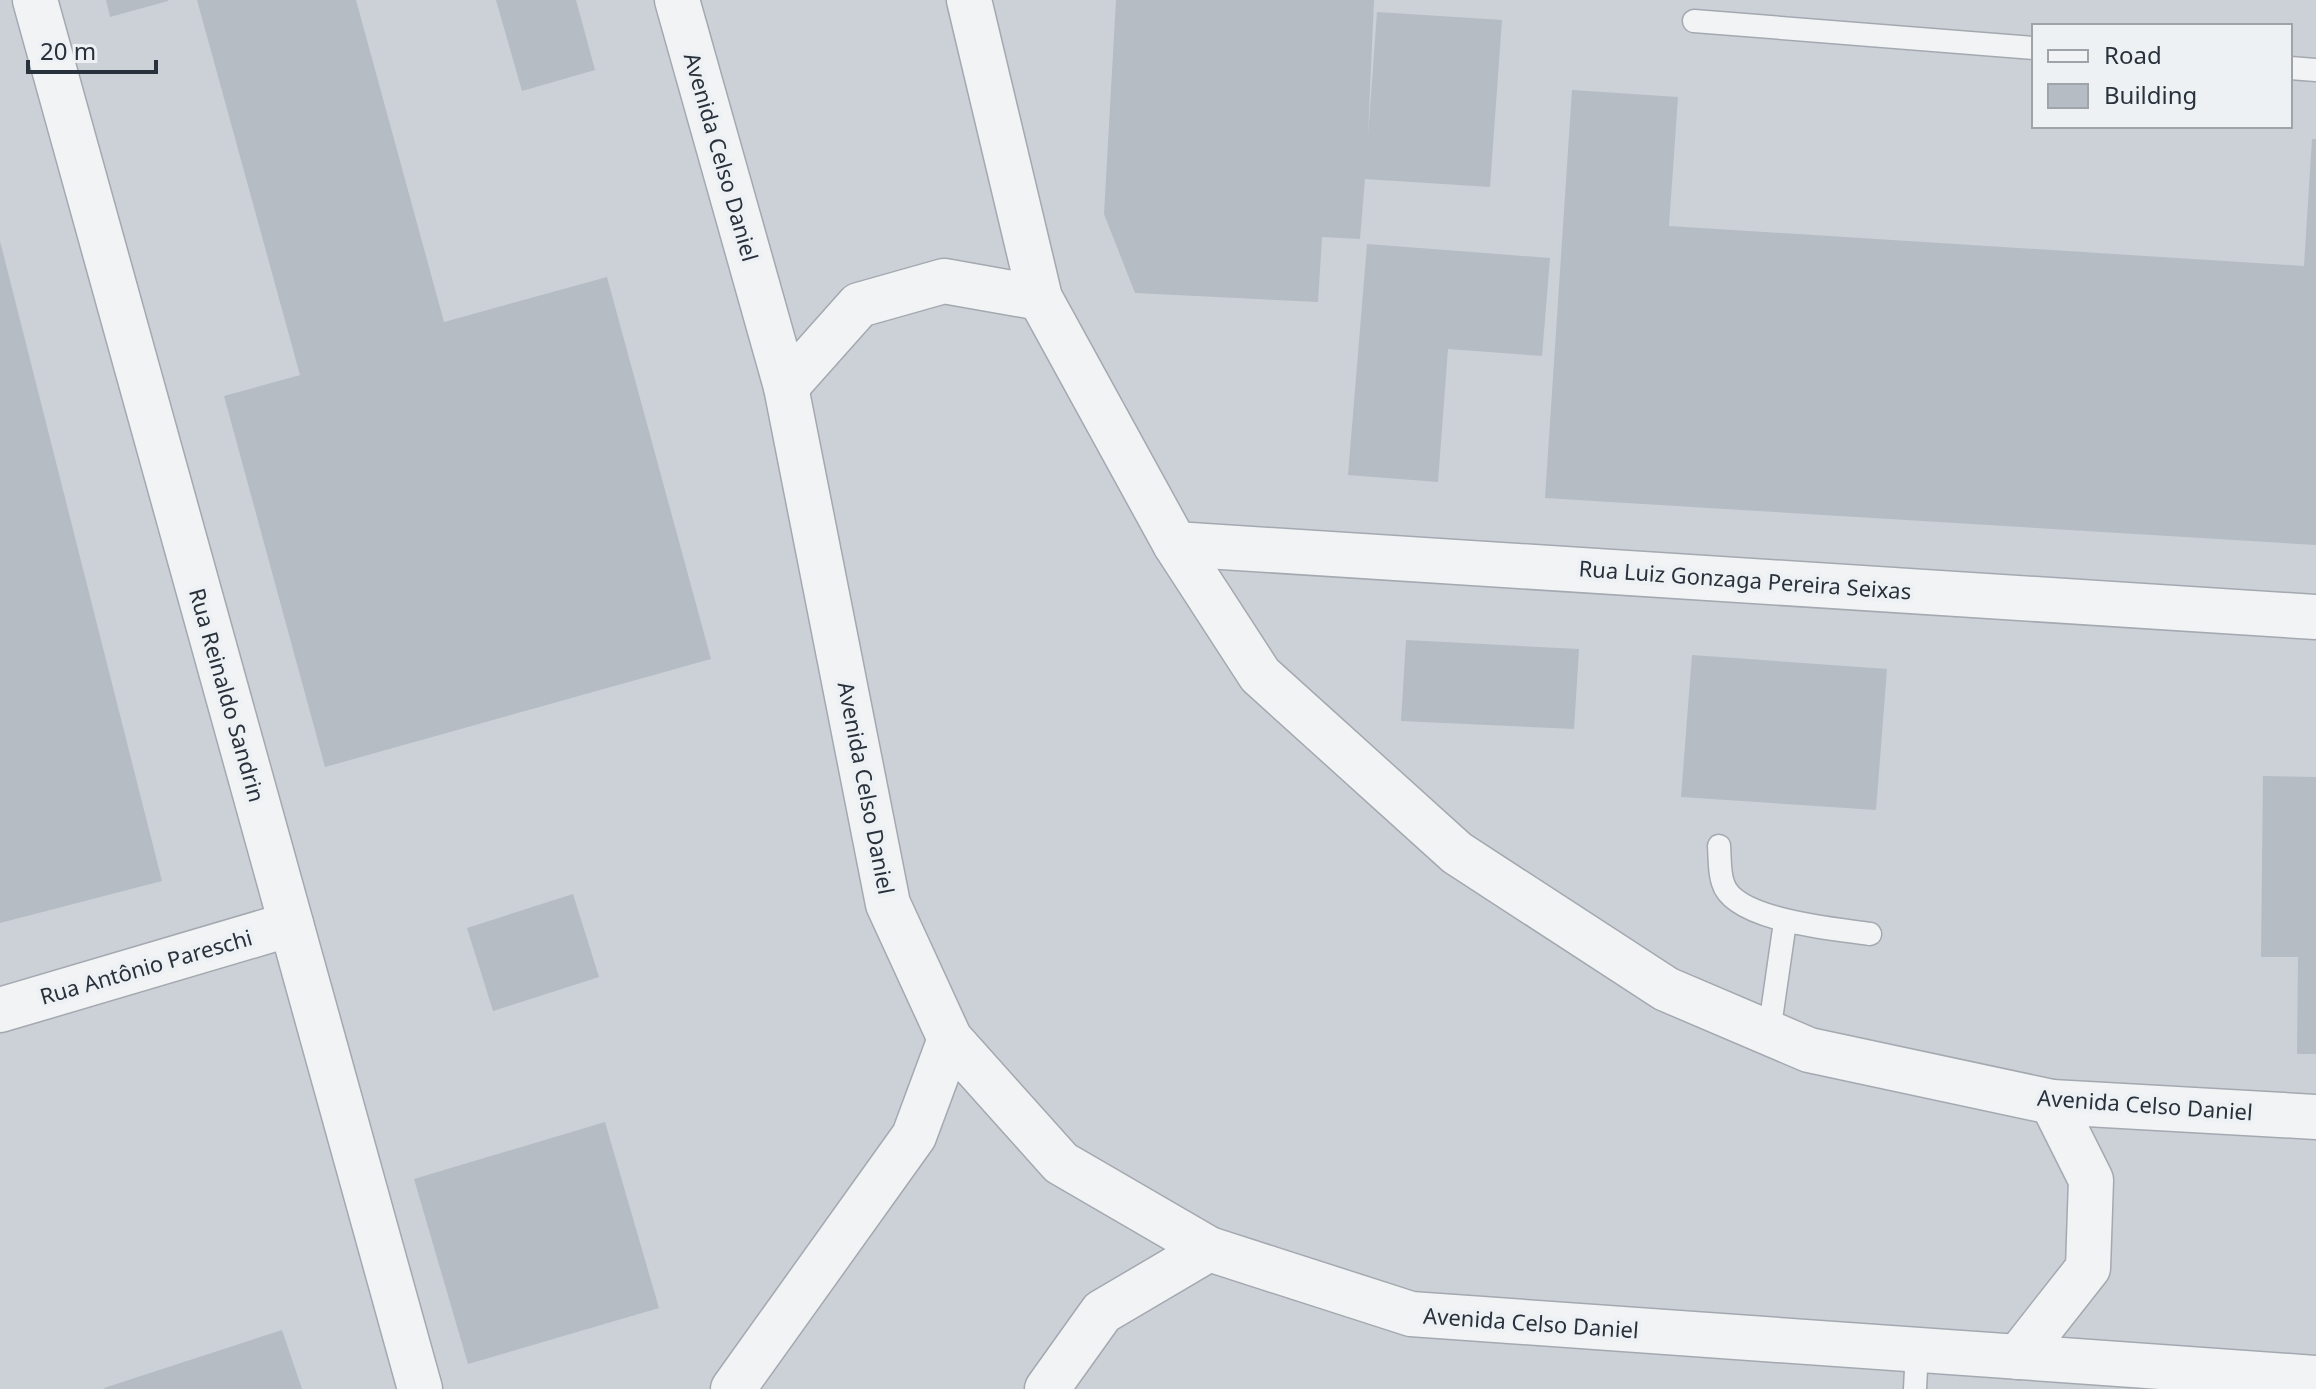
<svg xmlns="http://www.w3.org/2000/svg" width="2316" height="1389" viewBox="0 0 2316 1389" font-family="'Noto Sans',sans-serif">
<rect width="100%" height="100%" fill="#dee2e7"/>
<path fill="#ccd1d8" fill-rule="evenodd" d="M0 0H2316V1389H0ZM2034 26H2290V126H2034Z"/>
<g fill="#b6bcc3">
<path d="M106 0H168V1L110 17Z"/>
<path d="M197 0H356L444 322 607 277 711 659 325 767 224 396 300 375Z"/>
<path d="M496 0H576L595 70 522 91Z"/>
<path d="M1116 0H1374L1368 136 1377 12 1502 20 1490 187 1365 179 1360 239 1322 237 1318 302 1135 293 1104 214Z"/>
<path d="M1572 90 1678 97 1669 226 2304 266 2312 139H2316V545L1545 498Z"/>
<path d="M0 241 162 881 0 923Z"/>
<path d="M1367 244 1550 258 1542 356 1448 349 1438 482 1348 475Z"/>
<path d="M1406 640 1579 649 1574 729 1401 721Z"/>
<path d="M1692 655 1887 669 1876 810 1681 797Z"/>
<path d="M2263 776 2316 777V1054H2297L2298 957H2261Z"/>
<path d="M573 894 599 977 493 1011 467 928Z"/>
<path d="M605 1122 659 1308 468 1364 414 1179Z"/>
<path d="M282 1330 302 1389H104V1388Z"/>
</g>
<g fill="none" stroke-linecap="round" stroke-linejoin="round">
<g stroke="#a4a9b0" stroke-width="25">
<g id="lane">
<path d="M1694 21 2034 48"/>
<path d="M2290 68 2316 70"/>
<path d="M1719 846C1720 858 1719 872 1723 883 1734 921 1837 929 1870 934"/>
<path d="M1769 1033 1785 922"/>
<path d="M1915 1389 1917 1350"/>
</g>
</g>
<g stroke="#a4a9b0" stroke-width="47">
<g id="street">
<path d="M35 0 420 1389"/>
<path d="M677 0 786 387 888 904 950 1039 1061 1163 1209 1249 1411 1314 2316 1378"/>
<path d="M969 0 1040 298 1175 544 1260 675 1457 853 1666 989 1809 1050 2052 1102 2316 1117"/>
<path d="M786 387 859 305 944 281 1040 298"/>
<path d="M1175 544 2316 617"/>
<path d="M0 1010 291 924"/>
<path d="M2018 1357 2088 1268 2091 1180 2052 1102"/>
<path d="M733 1389 914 1136 950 1039"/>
<path d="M1047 1389 1102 1312 1209 1249"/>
</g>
</g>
<use href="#lane" stroke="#f1f3f5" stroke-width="22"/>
<use href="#street" stroke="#f1f3f5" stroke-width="44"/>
</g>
<g text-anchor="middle" stroke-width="8" stroke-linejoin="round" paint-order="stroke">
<g font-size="22" fill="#28313c" stroke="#edf1f4">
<text transform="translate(721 157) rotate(74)" y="8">Avenida Celso Daniel</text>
<text transform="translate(1745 580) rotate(4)" y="8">Rua Luiz Gonzaga Pereira Seixas</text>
<text transform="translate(227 695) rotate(74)" y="8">Rua Reinaldo Sandrin</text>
<text transform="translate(866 788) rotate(79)" y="8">Avenida Celso Daniel</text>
<text transform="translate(146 967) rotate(-16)" y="8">Rua Antônio Pareschi</text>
<text transform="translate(2145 1105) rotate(4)" y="8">Avenida Celso Daniel</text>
<text transform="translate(1531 1323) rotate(4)" y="8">Avenida Celso Daniel</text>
</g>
</g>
<rect x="2032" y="24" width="260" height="104" fill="#edf1f4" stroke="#9ea4aa" stroke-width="2"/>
<rect x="2048" y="50" width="40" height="12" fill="#f1f3f5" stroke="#9ea4aa" stroke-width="2"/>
<text x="2104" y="64" font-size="24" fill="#28313c">Road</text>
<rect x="2048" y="84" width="40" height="24" fill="#b6bcc3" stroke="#9ea4aa" stroke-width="2"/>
<text x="2104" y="104" font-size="24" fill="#28313c">Building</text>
<path d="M28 60v12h128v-12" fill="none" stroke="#28313c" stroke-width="4"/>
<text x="40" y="60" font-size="24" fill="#28313c" stroke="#edf1f4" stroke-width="6" paint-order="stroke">20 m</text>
</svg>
